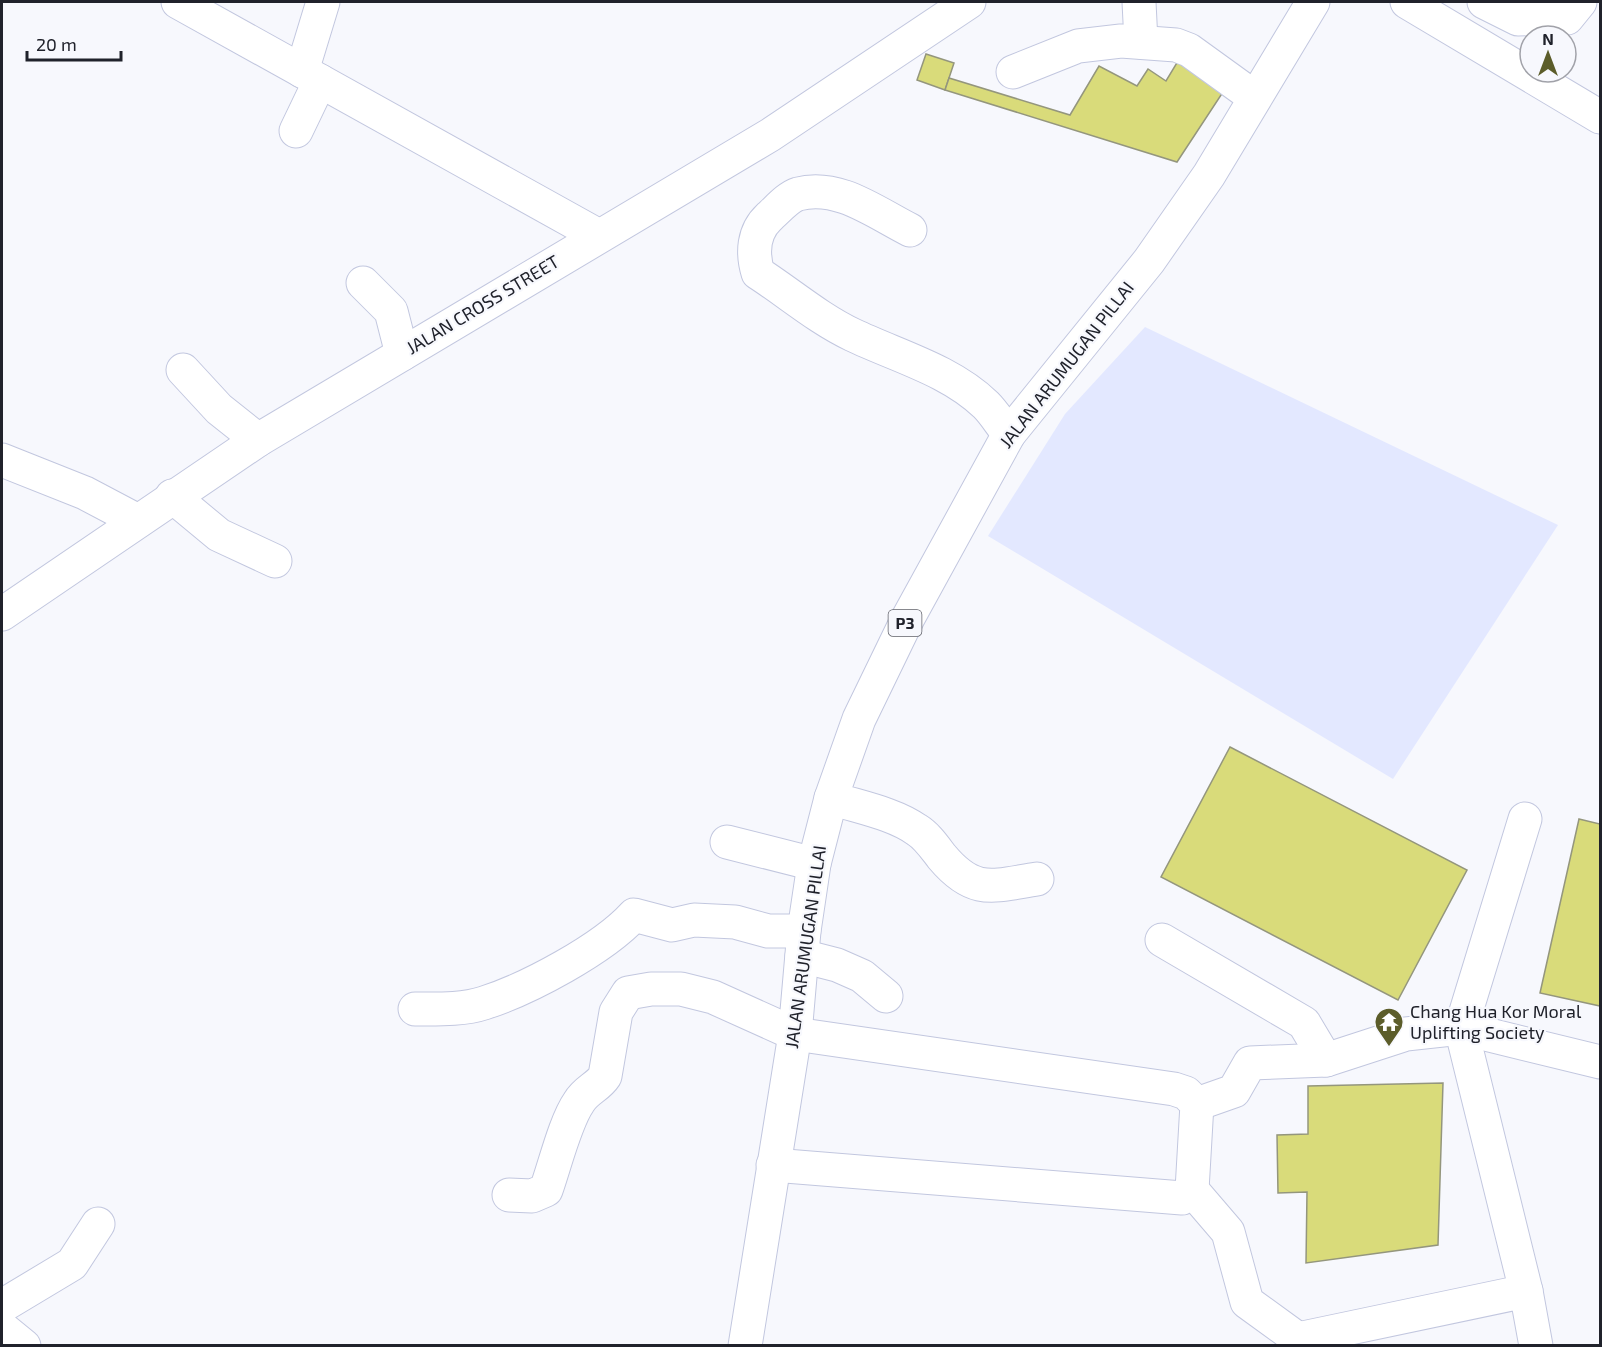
<svg xmlns="http://www.w3.org/2000/svg" width="1602" height="1347" viewBox="0 0 1602 1347" font-family="'Exo 2',sans-serif">
<rect width="100%" height="100%" fill="#f7f8fd"/>
<path fill="#e3e8ff" d="M1145 327 1558 525 1393 779 988 536 1065 414Z"/>
<g fill="#d9db7a" stroke="#94967d" stroke-width="1.5">
<path d="M926 54 954 63 945 90 917 80Z"/>
<path d="M1178 61 1225 89 1177 162 945 90 949 78 1070 115 1099 66 1137 86 1148 69 1166 81Z"/>
<path d="M1230 747 1467 870 1398 1000 1161 877Z"/>
<path d="M1579 819 1600 824V1006L1540 993Z"/>
<path d="M1443 1083 1438 1245 1306 1263 1307 1192 1278 1193 1277 1135 1308 1134V1086Z"/>
</g>
<g fill="none" stroke-linecap="round" stroke-linejoin="round">
<g stroke="#c2c7df" stroke-width="35">
<g id="minor">
<path d="M178 2 599 236"/>
<path d="M1139 2 1141 42"/>
<path d="M1407 2 1600 117"/>
<path d="M1484 2 1518 19 1567 18 1580 2"/>
<path d="M302 71 323 2"/>
<path d="M1013 72 1078 46 1121 41 1176 45 1189 50 1254 97"/>
<path d="M296 131 320 81"/>
<path d="M910 230C876 213 838 183 798 194 788 197 777 210 769 217 753 232 752 253 758 273 789 293 819 319 853 335 897 356 950 370 986 405 995 414 1001 425 1009 434"/>
<path d="M363 283 391 311 402 354"/>
<path d="M183 370 219 409 258 440"/>
<path d="M2 460 85 493 138 521"/>
<path d="M172 496 219 535 275 561"/>
<path d="M2 614 258 440 770 135 969 2"/>
<path d="M831 798C858 807 893 813 917 830 927 836 935 848 942 857 974 895 992 886 1037 879"/>
<path d="M1525 819 1461 1028 1526 1291"/>
<path d="M727 842 814 864"/>
<path d="M1162 940 1304 1023 1326 1060"/>
<path d="M802 956 837 965 862 976 886 996"/>
<path d="M415 1009C437 1009 463 1010 484 1003 528 989 603 949 634 915L672 925 694 920 735 922 768 931H804"/>
<path d="M1197 1104 1234 1091 1250 1063 1326 1060 1406 1034 1461 1028 1600 1062"/>
<path d="M1192 1190 1228 1232 1247 1302 1298 1339 1526 1291 1536 1346"/>
<path d="M509 1195 532 1196 546 1190C555 1165 565 1122 579 1102 586 1090 598 1087 605 1076L616 1012 628 993 651 989H681L713 997 795 1034 1174 1089 1186 1093 1197 1104 1192 1190 1182 1198 773 1165"/>
<path d="M2 1306 72 1264 98 1224"/>
<path d="M2 1328 24 1346"/>
</g>
</g>
<g stroke="#c2c7df" stroke-width="35">
<path id="major" d="M745 1346 795 1034 804 931 814 864 831 798 859 719 908 618 1009 434 1149 261 1209 175 1313 2"/>
</g>
<use href="#minor" stroke="#fff" stroke-width="33"/>
<use href="#major" stroke="#fff" stroke-width="33"/>
</g>
<defs>
<g id="temple-pin" transform="scale(1.5)"><path d="M0 17L-7.5 6A9.5 9.5 0 1 1 7.5 6Z" fill="#5c5d2a" stroke="#f7f8fd"/><path d="M0-6L5-2H3V0L6.5 2.5H4V6H1.5V3h-3V6H-4V2.5H-6.5L-3 0V-2H-5Z" fill="#fff"/></g>
</defs>
<g fill-rule="evenodd">
<use href="#temple-pin" x="1389" y="1022"/>
</g>
<g text-anchor="middle" stroke-width="4.5" stroke-linejoin="round" paint-order="stroke">
<rect fill="#f7f8fd" stroke="#60626a" stroke-width="1.5" x="888.5" y="610" width="33" height="26" rx="4.5"/>
<g font-size="16" font-weight="bold" fill="#20222b">
<text x="905" y="629">P3</text>
</g>
<g font-size="18" fill="#20222b" stroke="#f7f8fd">
<text transform="translate(483 305) rotate(-31)" y="6">JALAN CROSS STREET</text>
<text transform="translate(1067 365) rotate(-52)" y="6">JALAN ARUMUGAN PILLAI</text>
<text transform="translate(806 947) rotate(-82)" y="6">JALAN ARUMUGAN PILLAI</text>
</g>
<g font-size="18" fill="#20222b" stroke="#f7f8fd" text-anchor="start">
<text x="1410" y="1018">Chang Hua Kor Moral<tspan x="1410" dy="21">Uplifting Society</tspan></text>
</g>
</g>
<rect width="1602" height="1347" fill="none" stroke="#20222b" stroke-width="6"/>
<g transform="translate(1548 54)"><circle r="28" fill="#f7f8fd" stroke="#a1a2a9" stroke-width="1.5"/>
<path d="M0-4.5L10 22L0 15L-10 22Z" fill="#5c5d2a"/>
<text y="-9" font-size="16" font-weight="bold" text-anchor="middle" fill="#20222b">N</text>
</g>
<path d="M27 51v9h94v-9" fill="none" stroke="#20222b" stroke-width="3"/>
<text x="36" y="51" font-size="18" fill="#20222b" stroke="#f7f8fd" stroke-width="4.5" paint-order="stroke">20 m</text>
</svg>
